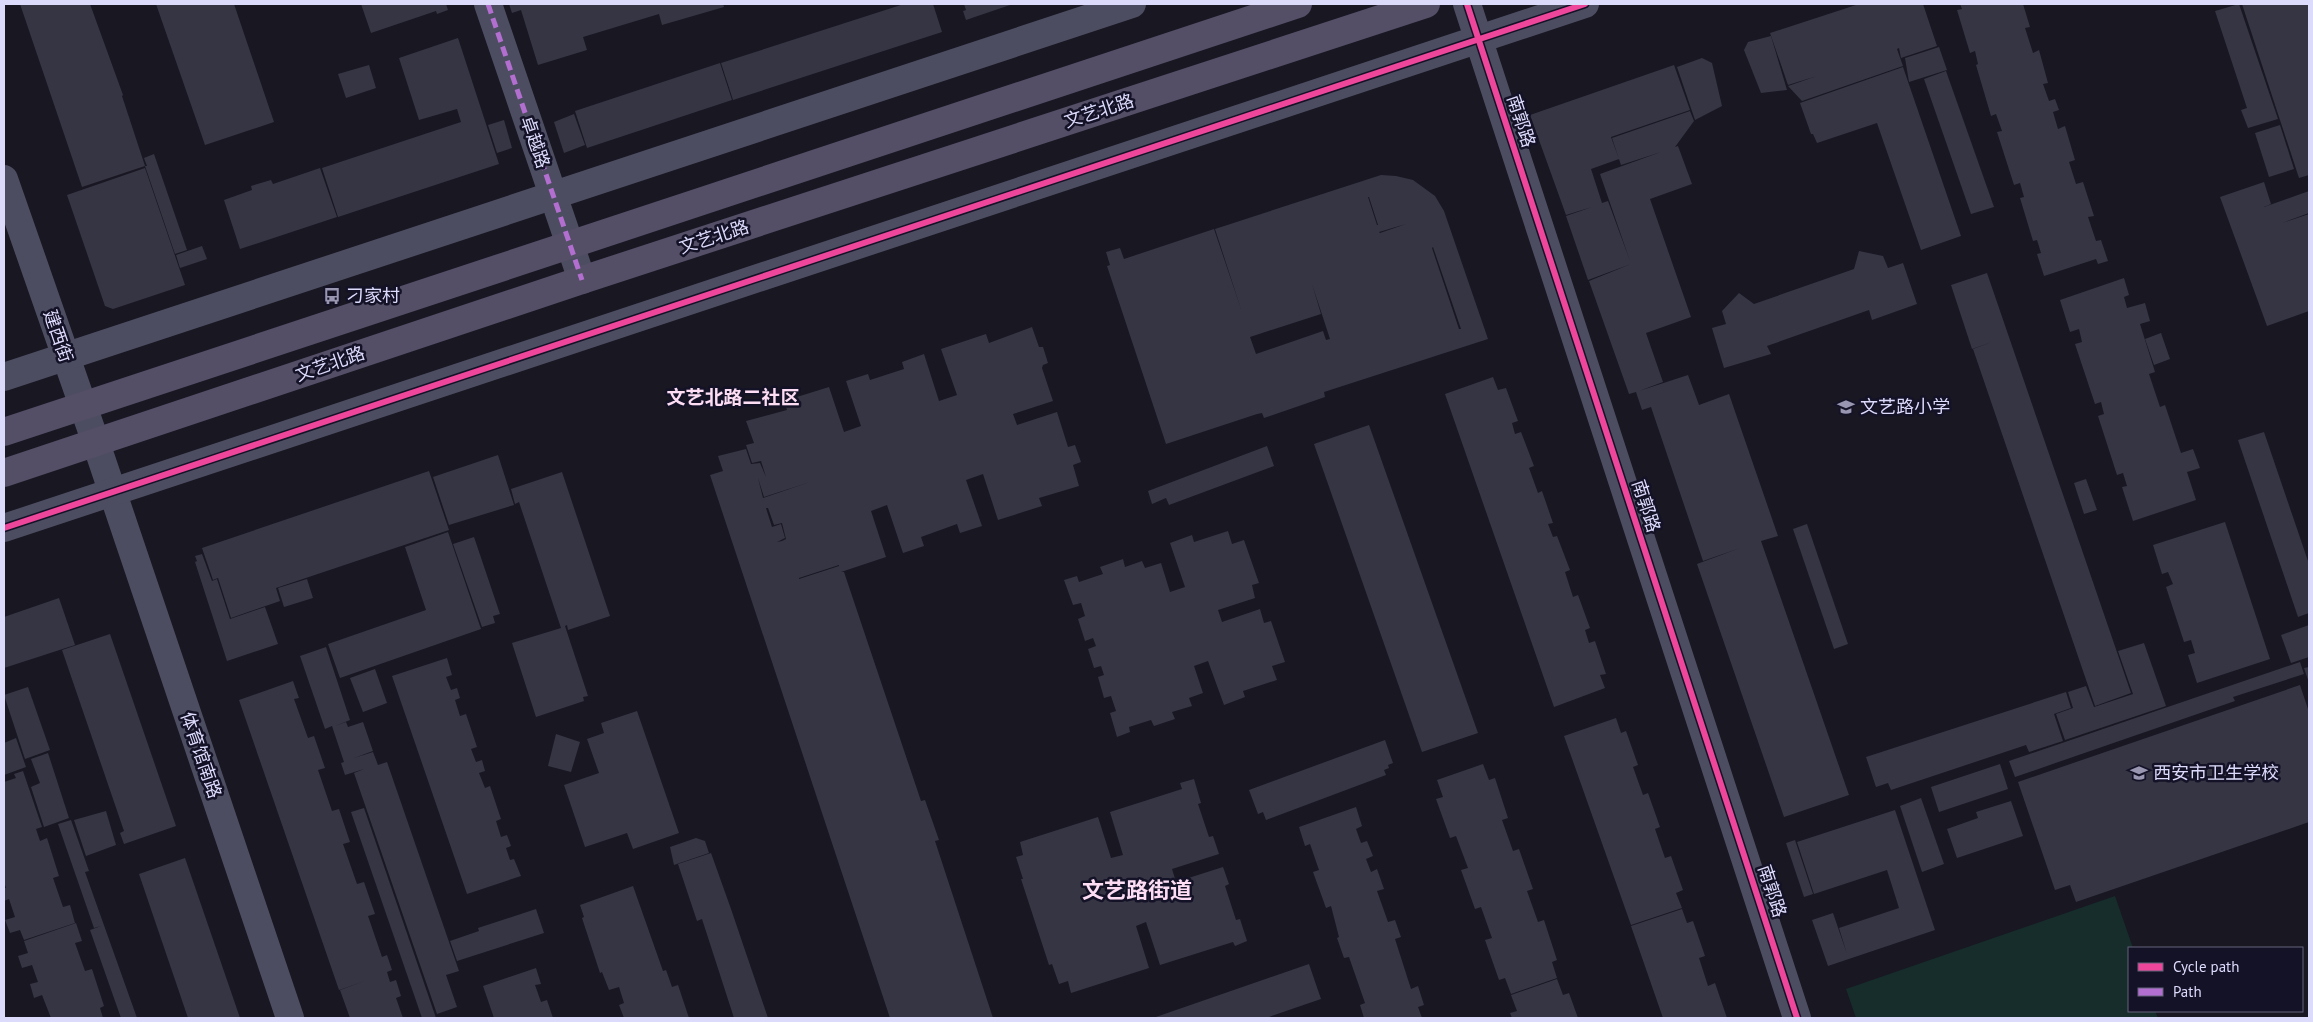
<svg xmlns="http://www.w3.org/2000/svg" width="2313" height="1022" viewBox="0 0 2313 1022" font-family="'PT Sans','Noto Sans SC',sans-serif">
<rect width="100%" height="100%" fill="#181722"/>
<path fill="#162d2c" d="M2115 896 2133 948H2129V1011H2155L2158 1018H1856L1846 989Z"/>
<g fill="#363544" fill-rule="evenodd">
<path d="M20 4H90L123 95 122 96 145 166 82 187Z"/>
<path d="M156 4H234L274 122 205 145Z"/>
<path d="M361 4H446L448 10 437 14 436 11 371 33Z"/>
<path d="M509 4H723L724 7 662 25 659 14 583 37 587 50 538 65 521 10 512 13Z"/>
<path d="M904 4H933L942 32 733 100 721 63Z"/>
<path d="M964 4H1013L966 20 963 11 966 10Z"/>
<path d="M1859 4H1923L1937 46 1901 58 1899 48 1897 49 1903 66 1802 101 1788 86 1817 76 1788 85 1770 33Z"/>
<path d="M1960 4H2023L2030 27 2025 28 2033 53 2039 50 2048 83 2043 84 2049 101 2055 99 2059 110 2053 112 2058 129 2065 126 2075 160 2069 162 2076 184 2083 182 2094 216 2088 217 2096 241 2101 240 2108 261 2098 264 2096 259 2044 276 2037 254 2041 253 2037 240 2033 241 2020 198 2024 197 2020 183 2014 185 1997 132 2002 131 1996 114 1991 116 1976 65 1978 64 1975 51 1970 53 1957 10 1962 9Z"/>
<path d="M2239 4 2278 119 2248 128 2241 110 2247 108 2215 11Z"/>
<path d="M2242 4H2309V175L2299 178Z"/>
<path d="M1771 36 1787 90 1761 93 1744 50 1748 42Z"/>
<path d="M458 38 499 164 338 217 322 168 461 122 457 109 419 120 399 58Z"/>
<path d="M1939 47 1947 70 1909 82 1905 58Z"/>
<path d="M1702 58 1712 63 1722 106 1695 120 1677 67Z"/>
<path d="M720 63 732 100 587 148 575 111Z"/>
<path d="M369 65 376 88 346 98 338 74Z"/>
<path d="M1674 65 1690 110 1611 137 1619 159 1591 169 1602 203 1608 201 1630 261 1600 174 1661 152 1621 165 1612 138 1690 111 1694 121 1675 147 1678 146 1692 184 1650 199 1691 317 1646 333 1663 382 1639 391 1688 375 1699 405 1729 394 1778 536 1761 541 1849 795 1784 817 1697 564 1740 548 1703 561 1651 407 1642 410 1636 392 1629 394 1589 281 1631 264 1588 280 1566 216 1592 207 1566 215 1530 115Z"/>
<path d="M1903 67 1961 236 1921 250 1877 123 1817 143 1813 134H1811L1800 103Z"/>
<path d="M1946 71 1994 207 1971 214 1924 79Z"/>
<path d="M574 114 585 145 564 153 554 122Z"/>
<path d="M504 120 512 148 497 153 488 125Z"/>
<path d="M2280 125 2294 169 2269 177 2255 133Z"/>
<path d="M154 154 187 250 175 254 145 166H147L144 158Z"/>
<path d="M145 168 185 285 113 309 105 306 67 195Z"/>
<path d="M320 168 337 217 240 249 224 200 252 190 251 186 271 180 273 184Z"/>
<path d="M1381 175 1396 176 1413 180 1435 196 1444 211 1488 339 1324 392 1325 397 1264 418 1262 413 1257 414 1166 444 1107 266 1110 265 1106 252 1120 248 1124 259 1214 229 1241 309 1215 229ZM1368 197H1369L1378 225H1377ZM1406 224 1380 233 1379 232ZM1433 247 1461 329H1459L1432 248ZM1312 284 1330 339 1326 340 1323 331 1256 354 1250 337 1321 314Z"/>
<path d="M2264 182 2271 204 2264 207 2309 191V213L2282 223 2309 214V311L2267 326 2220 197Z"/>
<path d="M202 246 207 259 180 268 176 255Z"/>
<path d="M1859 251 1883 256 1888 268 1903 263 1917 304 1872 320 1869 310 1767 346 1771 354 1724 368 1712 328 1726 324 1722 311 1739 293 1754 304 1854 269Z"/>
<path d="M1987 273 2131 693 2095 706 1973 349 1992 342 1972 349 1951 285Z"/>
<path d="M2124 278 2129 295 2124 297 2127 308 2145 303 2150 321 2140 324 2155 372 2149 374 2160 407 2165 405 2181 453 2193 449 2200 468 2187 472 2196 500 2133 521 2122 487 2127 486 2123 473 2117 475 2098 416 2104 414 2101 402 2095 404 2075 344 2082 342 2079 329 2070 332 2060 300Z"/>
<path d="M1032 327 1039 347H1043L1048 363 1043 365 1042 368 1053 401 1013 414 1017 425 1057 412 1068 447 1075 445 1081 462 1073 465 1079 486 1039 498 1042 506 998 520 983 474 966 480 982 526 960 533 957 524 921 537 924 546 903 553 887 505 871 511 886 557 841 572H844L921 801 925 800 939 840 935 841 993 1018H890L710 475 723 471 718 456 746 449 751 464 760 463 766 477 761 461 752 463 746 445 754 443 746 421 787 410 784 401 829 387 844 432 861 426 846 381 868 374 870 380 904 369 902 362 924 354 939 401 957 395 941 349 986 334 989 343ZM758 478 764 497 810 482 763 498ZM766 508H768L774 525 782 523 786 539 782 541 777 542 785 538 781 524 772 527ZM839 565V566L799 579V578Z"/>
<path d="M2161 333 2170 359 2154 365 2145 339Z"/>
<path d="M1493 377 1498 390 1506 388 1518 421 1512 423 1515 434 1521 432 1534 466 1529 468 1538 493 1542 491 1553 523 1548 524 1553 537 1557 536 1570 570 1565 572 1573 597 1578 595 1590 628 1585 630 1589 643 1595 641 1606 674 1600 675 1605 688 1554 707 1445 394Z"/>
<path d="M1369 425 1478 733 1422 752 1314 444Z"/>
<path d="M2264 432 2309 564V613L2298 617 2238 440Z"/>
<path d="M1267 446 1274 466 1169 505 1166 498 1152 504 1148 491Z"/>
<path d="M498 455 514 505 449 525 433 477Z"/>
<path d="M429 471 449 530 276 588 280 601 231 618 218 578 213 580 202 548Z"/>
<path d="M562 472 610 616 568 630 567 625 565 626 588 696 583 697 584 701 536 717 512 643 561 628 519 502 515 504 511 489Z"/>
<path d="M2086 479 2097 510 2084 514 2074 483Z"/>
<path d="M2225 522 2270 659 2197 683 2188 655 2195 653 2191 640 2184 642 2166 587 2173 584 2168 572 2162 574 2153 545Z"/>
<path d="M1807 524 1848 644 1834 649 1793 529Z"/>
<path d="M1228 531 1232 544 1244 540 1259 583 1252 585 1255 598 1218 610 1222 622 1260 609 1264 623 1271 621 1285 662 1272 666 1277 680 1243 691 1245 697 1224 705 1208 661 1194 666 1203 693 1189 698 1192 706 1172 712 1175 719 1154 726 1151 720 1129 727 1130 732 1117 737 1110 713 1116 711 1111 696 1104 698 1098 677 1104 675 1101 666 1094 668 1088 649 1096 646 1093 638 1085 641 1078 619 1085 616 1081 603 1073 605 1064 580 1077 576 1079 582 1103 574 1100 567 1123 559 1125 567 1142 561 1145 568 1161 563 1170 592 1185 587 1170 543 1192 535 1194 542Z"/>
<path d="M448 532 481 629 340 678 328 644 426 610 405 547Z"/>
<path d="M474 537 500 614 493 616 495 623 482 627 453 544Z"/>
<path d="M202 554 212 581 217 579 230 619 265 607 278 644 227 661 195 562 197 561 195 556Z"/>
<path d="M307 579 313 598 284 607 278 588Z"/>
<path d="M59 598 75 645 4 668V617Z"/>
<path d="M2309 625V657L2291 663 2281 635Z"/>
<path d="M110 634 176 826 124 844 120 833 124 831 62 650Z"/>
<path d="M2144 643 2166 706 2065 740 2056 714 2073 708 2068 692 2086 686 2094 707 2133 694 2118 651Z"/>
<path d="M326 647 350 720 335 726 346 722 348 727 363 722 373 751 354 758 373 752 378 765 387 762 459 971 446 975 457 1007 437 1014 354 773 364 769 345 775 341 763 344 762 332 726 325 729 300 656Z"/>
<path d="M447 658 452 675 446 677 451 690 457 688 460 698 455 700 460 716 466 714 477 747 471 749 476 762 482 760 485 771 479 773 485 788 490 786 501 819 496 821 501 837 507 835 511 846 506 848 510 860 514 859 521 876 467 894 392 676Z"/>
<path d="M2300 662 2304 674 2233 697 2235 701 2015 777 2009 761Z"/>
<path d="M2309 667V683L2304 668Z"/>
<path d="M375 669 387 703 363 712 350 678Z"/>
<path d="M293 681 299 698 294 699 308 738 314 736 325 768 318 770 332 811 339 809 350 842 343 844 357 884 364 882 375 914 368 916 382 957 387 955 392 970 387 972 390 982 396 980 401 996 396 998 403 1018H350L340 990 365 981 339 990 239 700Z"/>
<path d="M2300 685 2309 712V822L2076 902 2070 885 2055 890 2018 782Z"/>
<path d="M28 687 50 750 25 759 4 695Z"/>
<path d="M2066 692 2071 708 2054 714 2063 741 2029 752 2026 745 1891 790 1888 783 1876 787 1866 757Z"/>
<path d="M637 711 679 833 633 849 627 833 585 847 564 785 599 773 587 739 604 733 601 723Z"/>
<path d="M1616 718 1621 733 1626 731 1638 765 1633 767 1643 795 1648 793 1660 827 1655 829 1665 858 1671 856 1683 890 1676 893 1682 908 1631 925 1564 736Z"/>
<path d="M556 734 580 742 571 772 548 766Z"/>
<path d="M16 738 26 767 4 775V743Z"/>
<path d="M1385 740 1393 763 1388 765 1389 768 1384 770 1386 775 1266 820 1263 812 1258 814 1249 790Z"/>
<path d="M48 753 69 818 44 827 31 787 40 783 31 759Z"/>
<path d="M1483 764 1489 780 1495 778 1508 818 1502 820 1513 851 1519 849 1533 889 1527 891 1538 922 1544 920 1557 960 1552 962 1557 978 1511 994 1505 978 1499 980 1485 940 1492 938 1481 907 1475 909 1461 870 1468 868 1456 836 1450 838 1436 799 1443 797 1437 780Z"/>
<path d="M2000 764 2008 789 1939 812 1931 787Z"/>
<path d="M23 771 42 827 36 829 40 841 47 838 59 876 53 878 63 907 70 905 75 923 24 940 20 930 10 933 5 920 15 917 9 899 4 901V888H6L4 882V782L16 778 14 774Z"/>
<path d="M1194 779 1201 803 1198 804 1209 837 1213 836 1219 854 1172 869 1176 882 1223 867 1229 884 1225 886 1236 920 1240 919 1247 941 1235 946 1233 942 1160 965 1146 922 1136 926 1149 968 1071 993 1068 981 1059 984 1052 964 1049 965 1021 879H1023L1016 857 1023 855 1020 842 1098 817 1111 858 1123 855 1110 812 1182 789 1180 783Z"/>
<path d="M1921 798 1944 864 1922 872 1900 806Z"/>
<path d="M2011 801 2023 836 1957 858 1947 829 1978 818 1976 812Z"/>
<path d="M1356 807 1362 826 1356 829 1361 843 1367 841 1373 856 1366 859 1371 872 1377 869 1384 889 1377 891 1388 922 1395 920 1401 937 1395 939 1411 989 1418 986 1424 1005 1418 1007 1422 1018H1364L1360 1005 1365 1003 1349 957 1344 958 1337 938 1339 937 1331 906 1326 908 1313 872 1319 870 1310 844 1305 846 1299 827Z"/>
<path d="M364 808 436 1018H422L351 812Z"/>
<path d="M1895 810 1935 930 1828 966 1812 920 1833 913 1847 954 1839 928 1899 908 1887 870 1814 894 1797 842Z"/>
<path d="M106 811 116 845 86 856 74 820Z"/>
<path d="M71 820 89 871 85 872 137 1018H121L90 930 101 926 94 928 58 824Z"/>
<path d="M696 838 705 841 709 853 674 865 670 847Z"/>
<path d="M1795 840 1813 894 1804 897 1786 843Z"/>
<path d="M711 853 731 909 768 1018H734L702 919 697 921 678 864Z"/>
<path d="M185 858 240 1018H188L139 874Z"/>
<path d="M633 886 663 971 666 970 672 987 678 985 689 1018H624L619 1005 624 1003 619 987 609 990 602 972 600 973 582 918 584 917 580 905Z"/>
<path d="M536 909 544 933 457 961 450 941 479 931 478 928Z"/>
<path d="M1682 909 1687 923 1693 921 1705 956 1699 958 1708 986 1715 983 1727 1018H1663L1631 926Z"/>
<path d="M76 923 82 941 75 943 85 971 92 969 104 1006 100 1008 103 1018H51L42 995 34 998 30 984 38 982 32 965 22 968 18 956 28 953 24 941Z"/>
<path d="M1309 964 1321 999 1266 1018H1153Z"/>
<path d="M536 968 541 984 535 985 541 1002 547 1000 553 1018H494L483 986Z"/>
<path d="M1557 979 1563 995 1569 993 1578 1018H1512L1510 1013 1517 1011 1511 995Z"/>
</g>
<g fill="none" stroke-linecap="round" stroke-linejoin="round">
<g stroke="#4d4d62" stroke-width="28">
<path d="M488 4 582 280"/>
<path d="M1467 4 1797 1018"/>
<path d="M4 179 96 443 290 1018"/>
<path d="M4 377 1132 4"/>
<path d="M4 528 1585 4"/>
</g>
<g stroke="#544e66" stroke-width="28">
<path d="M4 432 1298 4"/>
<path d="M4 473 582 280 1426 4"/>
</g>
<path stroke="#b36fd0" stroke-width="5" stroke-dasharray="10 5" stroke-linecap="butt" d="M488 4 582 280"/>
<g stroke="#141227" stroke-width="9">
<g id="cycleway">
<path d="M1467 4 1797 1018"/>
<path d="M4 528 1585 4"/>
</g>
</g>
<use href="#cycleway" stroke="#ed469a" stroke-width="6"/>
</g>
<defs>
<g id="bus-bare" transform="scale(1.35)"><path d="M-5-6H5V4H4V6H2V4H-2V6H-4V4H-5ZM-3.5-4V0h7V-4ZM-3.5 1.2v1.5H-2V1.2ZM2 1.2v1.5H3.5V1.2Z" fill="#9896b0" stroke="#141227" stroke-width="2.5" paint-order="stroke"/></g>
<g id="school-bare" transform="scale(1.35)"><path d="M0-5L7-2L0 1L-7-2ZM-4 1L0 2.5L4 1V4Q0 6-4 4Z" fill="#9896b0" stroke="#141227" stroke-width="2.5" paint-order="stroke"/></g>
</defs>
<g fill-rule="evenodd">
<use href="#bus-bare" x="332" y="296"/>
<use href="#school-bare" x="1846" y="407"/>
<use href="#school-bare" x="2139" y="773"/>
</g>
<g text-anchor="middle" stroke-width="5" stroke-linejoin="round" paint-order="stroke">
<g font-size="18" fill="#dddbfc" stroke="#141227">
<text transform="translate(1099 111) rotate(-18)" y="6">文艺北路</text>
<text transform="translate(1521 121) rotate(72)" y="6">南郭路</text>
<text transform="translate(535 142) rotate(71)" y="6">卓越路</text>
<text transform="translate(714 237) rotate(-18)" y="6">文艺北路</text>
<text transform="translate(58 336) rotate(71)" y="6">建西街</text>
<text transform="translate(330 364) rotate(-19)" y="6">文艺北路</text>
<text transform="translate(1646 506) rotate(72)" y="6">南郭路</text>
<text transform="translate(201 755) rotate(71)" y="6">体育馆南路</text>
<text transform="translate(1772 891) rotate(72)" y="6">南郭路</text>
</g>
<g font-size="18" fill="#dddbfc" stroke="#141227" text-anchor="start">
<text x="346" y="302">刁家村</text>
<text x="1860" y="413">文艺路小学</text>
<text x="2153" y="779">西安市卫生学校</text>
</g>
<g font-size="19" font-weight="bold" fill="#fcddf3" stroke="#141227">
<text x="733" y="404">文艺北路二社区</text>
</g>
<g font-size="22" font-weight="bold" fill="#fcddf3" stroke="#141227">
<text x="1137" y="898">文艺路街道</text>
</g>
</g>
<rect width="2313" height="1022" fill="none" stroke="#dddbfc" stroke-width="10"/>
<rect x="2128" y="947" width="175" height="65" fill="#141227" stroke="#64627c"/>
<rect x="2138" y="963" width="25" height="8" fill="#ed469a" stroke="#64627c"/>
<text x="2173" y="972" font-size="15" fill="#dddbfc">Cycle path</text>
<rect x="2138" y="988" width="25" height="8" fill="#b36fd0" stroke="#64627c"/>
<text x="2173" y="997" font-size="15" fill="#dddbfc">Path</text>
</svg>
